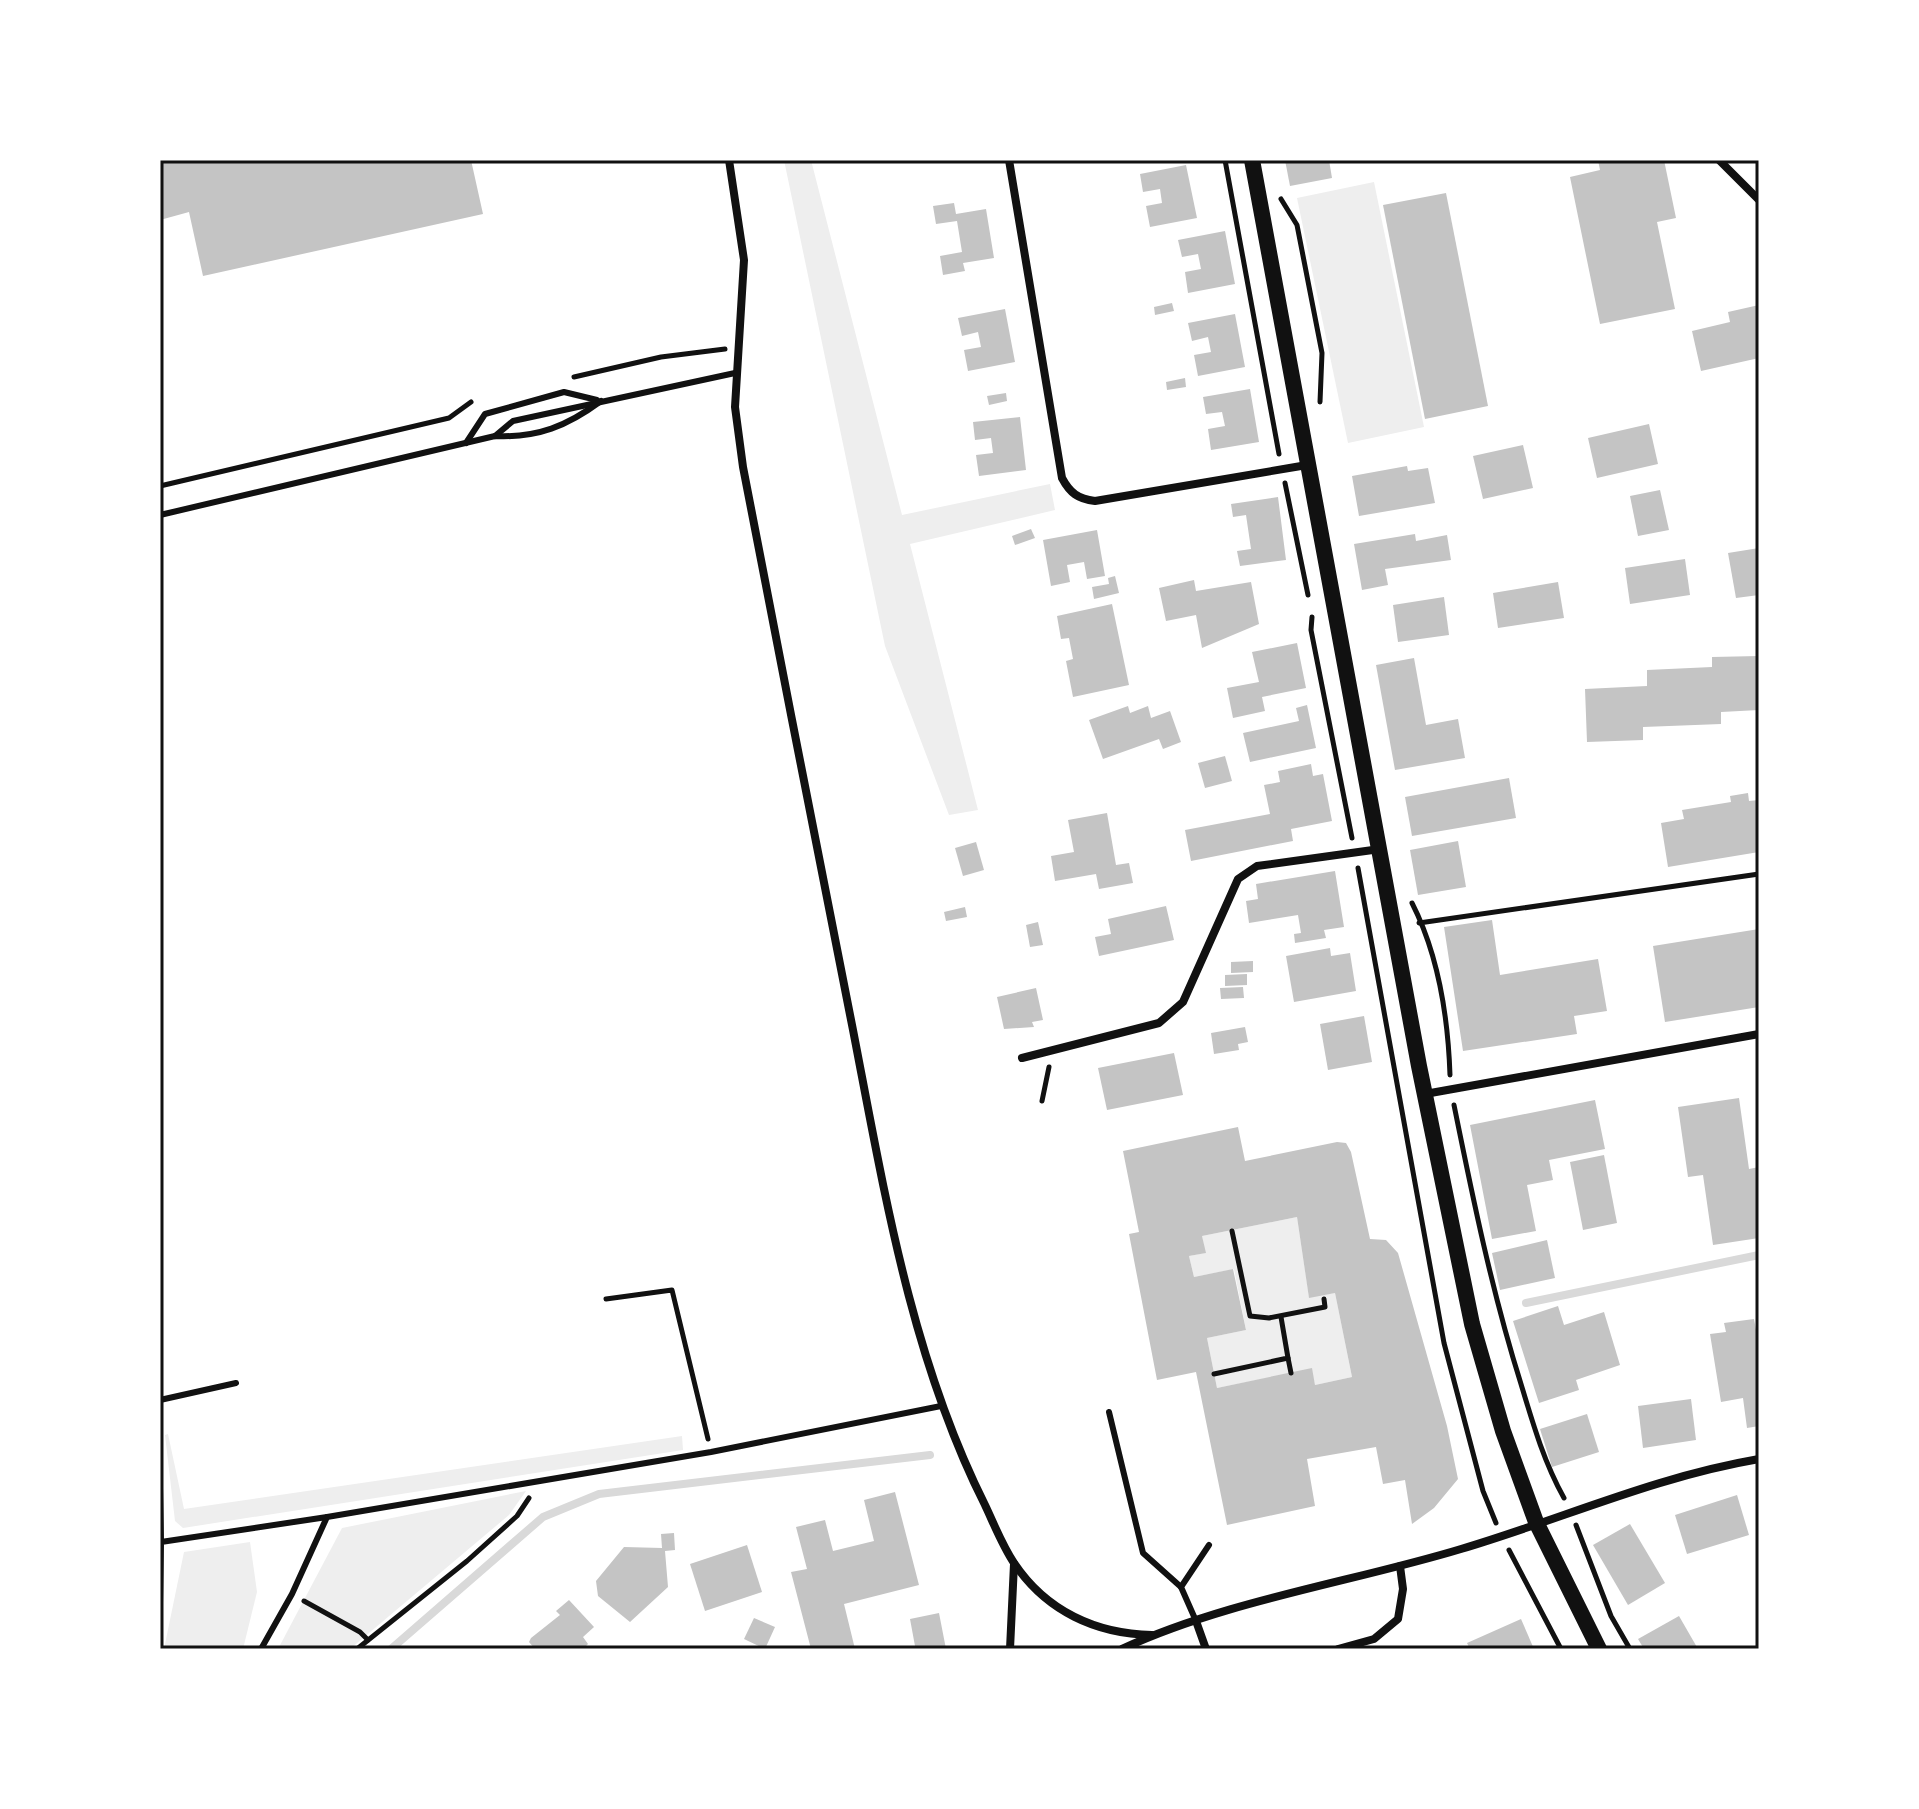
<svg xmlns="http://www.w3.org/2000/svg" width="1919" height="1809" viewBox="0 0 1919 1809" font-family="'IBM Plex Sans',sans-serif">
<rect width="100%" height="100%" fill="#fff"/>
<g fill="#eee">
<path d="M784 160H811L902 515 1050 484 1055 510 910 544 978 810 949 815 885 646Z"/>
<path d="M1374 182 1424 427 1348 443 1297 198Z"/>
<path d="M1297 1217 1309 1297 1335 1293 1352 1377 1315 1385 1311 1369 1217 1388 1207 1338 1246 1330 1234 1269 1194 1277 1189 1256 1205 1253 1202 1236Z"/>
<path d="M168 1434 184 1509 682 1436 683 1450 183 1528 175 1521 165 1435Z"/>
<path d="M526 1491 509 1515 350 1649H278L342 1528Z"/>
<path d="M250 1542 257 1592 243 1649H164L184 1552Z"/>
</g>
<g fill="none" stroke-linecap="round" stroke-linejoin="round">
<g stroke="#d9d9d9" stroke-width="8">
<path d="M1526 1303 1759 1255"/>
<path d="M391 1649 543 1517 599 1494 930 1455"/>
</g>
</g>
<g fill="#c4c4c4" fill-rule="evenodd">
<path d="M160 160H471L483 214 203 276 189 212 160 220Z"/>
<path d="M1285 160H1329L1332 178 1290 186Z"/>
<path d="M1598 160H1664L1676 218 1657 222 1675 309 1600 324 1570 177 1600 170Z"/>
<path d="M1186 165 1197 218 1150 227 1146 206 1162 203 1160 189 1143 192 1140 174Z"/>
<path d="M1446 193 1488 406 1425 419 1383 205Z"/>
<path d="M954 203 956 214 986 209 994 258 963 263 965 271 943 275 940 256 962 252 957 221 936 224 933 206Z"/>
<path d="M1225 231 1235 284 1188 293 1185 272 1201 269 1198 254 1182 257 1178 240Z"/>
<path d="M1172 303 1174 311 1155 315 1154 307Z"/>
<path d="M1759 305V358L1701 371 1692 331 1730 322 1728 312Z"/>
<path d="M1005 309 1015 362 968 371 964 350 981 347 978 332 962 336 958 318Z"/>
<path d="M1235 314 1245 367 1198 376 1194 355 1211 352 1208 337 1192 341 1188 323Z"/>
<path d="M1185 378 1186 387 1167 390 1166 382Z"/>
<path d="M1250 389 1259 442 1211 450 1208 429 1225 426 1222 412 1206 414 1203 397Z"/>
<path d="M1006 393 1007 401 989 405 987 396Z"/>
<path d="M1020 417 1026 470 979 476 976 455 993 453 991 438 975 440 973 422Z"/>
<path d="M1649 424 1658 464 1597 478 1588 438Z"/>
<path d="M1523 445 1533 488 1483 499 1473 456Z"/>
<path d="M1407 466 1408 471 1428 468 1435 503 1359 516 1352 476Z"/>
<path d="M1660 490 1669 530 1638 536 1630 496Z"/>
<path d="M1278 497 1286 560 1240 566 1237 551 1251 549 1246 515 1233 517 1231 504Z"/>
<path d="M1031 529 1035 538 1015 545 1012 536Z"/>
<path d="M1097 530 1105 576 1087 579 1084 562 1067 565 1070 582 1051 586 1043 540Z"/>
<path d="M1415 534 1416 541 1447 535 1451 560 1385 569 1388 585 1362 590 1354 544Z"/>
<path d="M1759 548V595L1736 598 1728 553Z"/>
<path d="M1685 559 1690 595 1630 604 1625 568Z"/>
<path d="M1115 576 1119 593 1094 599 1092 587 1109 584 1108 578Z"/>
<path d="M1194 580 1196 591 1251 582 1259 624 1202 648 1196 615 1166 621 1159 588Z"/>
<path d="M1558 582 1564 618 1498 628 1493 593Z"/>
<path d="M1444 597 1449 635 1398 642 1393 605Z"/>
<path d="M1112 604 1129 685 1073 697 1066 661 1073 659 1069 638 1061 639 1057 616Z"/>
<path d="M1297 643 1306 688 1262 697 1265 711 1233 718 1227 688 1259 682 1252 652Z"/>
<path d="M1759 656V710L1721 712V724L1643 727V740L1587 742 1585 689 1647 686V670L1712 667V657Z"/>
<path d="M1414 658 1426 725 1458 719 1465 758 1395 770 1376 665Z"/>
<path d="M1307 705 1316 748 1250 762 1243 733 1299 721 1296 708Z"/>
<path d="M1128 706 1130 713 1148 706 1151 718 1170 711 1181 742 1163 749 1159 739 1103 759 1089 720Z"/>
<path d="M1225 756 1232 781 1205 788 1198 763Z"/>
<path d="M1311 764 1313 776 1323 774 1332 821 1291 829 1293 841 1191 861 1185 830 1270 814 1264 785 1280 782 1278 771Z"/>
<path d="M1509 778 1516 818 1412 836 1405 797Z"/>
<path d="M1748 793 1749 801 1759 800V852L1668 867 1661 823 1684 819 1682 810 1731 802 1730 796Z"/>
<path d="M1107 813 1116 865 1129 863 1133 883 1099 889 1096 874 1055 881 1051 856 1074 852 1068 820Z"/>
<path d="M1458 841 1466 887 1418 895 1410 850Z"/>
<path d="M976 842 984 870 963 876 955 848Z"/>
<path d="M1335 871 1344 927 1324 930 1326 938 1295 943 1294 934 1301 933 1298 915 1249 923 1246 901 1258 899 1256 884Z"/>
<path d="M1166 906 1174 940 1099 956 1095 937 1111 934 1108 919Z"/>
<path d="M965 907 967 917 946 921 944 912Z"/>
<path d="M1492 920 1500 975 1598 959 1607 1011 1574 1016 1577 1034 1463 1051 1444 927Z"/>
<path d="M1038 922 1043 945 1030 947 1026 925Z"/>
<path d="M1759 929V1007L1665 1022 1653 946Z"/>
<path d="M1330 948 1331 956 1350 953 1356 991 1294 1002 1286 956Z"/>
<path d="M1253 961V972L1231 973V962Z"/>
<path d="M1247 974V985L1225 986V975Z"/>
<path d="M1243 987 1244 998 1221 999 1220 988Z"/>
<path d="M1036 988 1043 1020 1032 1022 1034 1027 1004 1029 997 997Z"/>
<path d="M1364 1016 1372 1062 1328 1070 1320 1024Z"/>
<path d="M1245 1027 1248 1042 1238 1044 1239 1050 1214 1054 1211 1033Z"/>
<path d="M1174 1053 1183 1095 1107 1110 1098 1068Z"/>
<path d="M1739 1098 1749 1169 1759 1167V1238L1713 1245 1703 1175 1688 1177 1678 1107Z"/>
<path d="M1595 1100 1605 1149 1549 1160 1553 1180 1527 1185 1536 1231 1492 1239 1470 1125Z"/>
<path d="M1238 1127 1245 1161 1337 1142 1346 1143 1351 1152 1370 1239 1386 1240 1398 1253 1447 1426 1458 1479 1434 1508 1412 1524 1405 1480 1383 1484 1376 1447 1307 1459 1315 1506 1227 1525 1196 1372 1157 1380 1129 1234 1139 1232 1123 1151ZM1297 1217 1309 1298 1335 1293 1352 1377 1315 1385 1312 1368 1217 1388 1207 1338 1246 1330 1233 1269 1194 1277 1189 1256 1206 1253 1202 1236Z"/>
<path d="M1604 1155 1617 1223 1583 1230 1570 1162Z"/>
<path d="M1547 1240 1555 1278 1500 1290 1492 1253Z"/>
<path d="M1558 1306 1564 1325 1604 1312 1620 1365 1576 1380 1579 1390 1539 1403 1513 1321Z"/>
<path d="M1754 1319 1759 1346V1426L1747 1428 1743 1398 1721 1402 1710 1334 1726 1332 1724 1323Z"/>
<path d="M1691 1399 1696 1440 1643 1448 1638 1406Z"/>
<path d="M1587 1414 1599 1452 1552 1467 1540 1429Z"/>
<path d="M895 1492 919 1585 844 1604 855 1649H811L791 1572 807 1569 796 1527 825 1520 833 1551 874 1541 864 1500Z"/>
<path d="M1737 1495 1749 1535 1687 1554 1675 1515Z"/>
<path d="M1630 1524 1665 1583 1628 1605 1593 1545Z"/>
<path d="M674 1533 675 1550 665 1551 668 1587 630 1622 598 1596 596 1581 624 1547 662 1548 661 1534Z"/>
<path d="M747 1545 762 1592 705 1611 690 1564Z"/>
<path d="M569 1600 594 1627 583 1637 588 1644 583 1649H535L529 1642 531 1638 560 1615 556 1611Z"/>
<path d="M939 1613 946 1649H909L915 1646 910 1619Z"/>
<path d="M1679 1616 1698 1649H1644L1638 1639Z"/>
<path d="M754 1618 775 1627 765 1649 744 1639Z"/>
<path d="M1521 1619 1534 1649H1470L1467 1643Z"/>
</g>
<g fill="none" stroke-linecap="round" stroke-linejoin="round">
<g stroke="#111" stroke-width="5">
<path d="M1225 160 1279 454"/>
<path d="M1281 199 1297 225 1322 353 1320 402"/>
<path d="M574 377 661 357 725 349"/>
<path d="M1285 483 1308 595"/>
<path d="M160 486 449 418 471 402"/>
<path d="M1312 617 1311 630 1352 838"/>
<path d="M1358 868 1444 1343 1483 1491 1496 1523"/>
<path d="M1412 903C1438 954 1448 1017 1450 1075"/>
<path d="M1419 923 1759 874"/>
<path d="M1042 1101 1049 1067"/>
<path d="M1454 1105C1473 1199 1492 1292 1521 1384 1533 1424 1544 1462 1564 1498"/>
<path d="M1232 1231 1250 1316 1269 1318 1325 1307 1324 1299"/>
<path d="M606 1299 672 1290 708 1439"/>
<path d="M1288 1358 1291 1373"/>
<path d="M1214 1374 1288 1358 1281 1317"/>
<path d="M1576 1525 1611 1616 1630 1649"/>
<path d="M1509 1550 1561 1649"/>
<path d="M304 1601 360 1632 368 1640"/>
<path d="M357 1649 467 1561 517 1516 529 1498"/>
</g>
<g stroke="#111" stroke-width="6">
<path d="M495 436 513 421 735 373"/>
<path d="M466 443 485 414 564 392 597 400"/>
<path d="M160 515 495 436C538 438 567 426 601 401"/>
<path d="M160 1400 236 1383"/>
<path d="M1109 1412 1143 1553 1181 1587"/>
<path d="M160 1488 161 1542"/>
<path d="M160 1603 161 1542 327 1517"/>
<path d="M1196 1621 1181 1587 1209 1545"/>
<path d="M261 1649 292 1594 327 1517 711 1452 941 1406"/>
</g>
<g stroke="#111" stroke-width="8">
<path d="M729 160 744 260 735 407 743 467C779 655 816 842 853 1030 884 1190 911 1358 985 1505 994 1524 1002 1545 1014 1563 1046 1611 1096 1634 1152 1635"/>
<path d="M1009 160 1062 478C1070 493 1078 499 1095 501L1307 465"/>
<path d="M1719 160 1759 200"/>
<path d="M1022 1058 1159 1023 1183 1002 1238 879 1257 866 1380 849"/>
<path d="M1425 1094 1759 1034"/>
<path d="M1196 1621 1206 1649"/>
<path d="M1010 1649 1014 1564"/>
<path d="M1122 1649C1225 1601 1352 1582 1461 1549 1562 1519 1654 1477 1759 1459"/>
<path d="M1338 1649 1374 1639 1398 1619 1403 1589 1400 1566"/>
</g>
<path stroke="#111" stroke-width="16" d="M1252 160 1419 1066 1472 1324 1503 1431 1536 1522 1599 1649"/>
</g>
<rect width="1919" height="1809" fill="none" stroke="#ffffff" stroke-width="324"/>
<rect x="162" y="162" width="1595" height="1485" fill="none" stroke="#111" stroke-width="3"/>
</svg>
